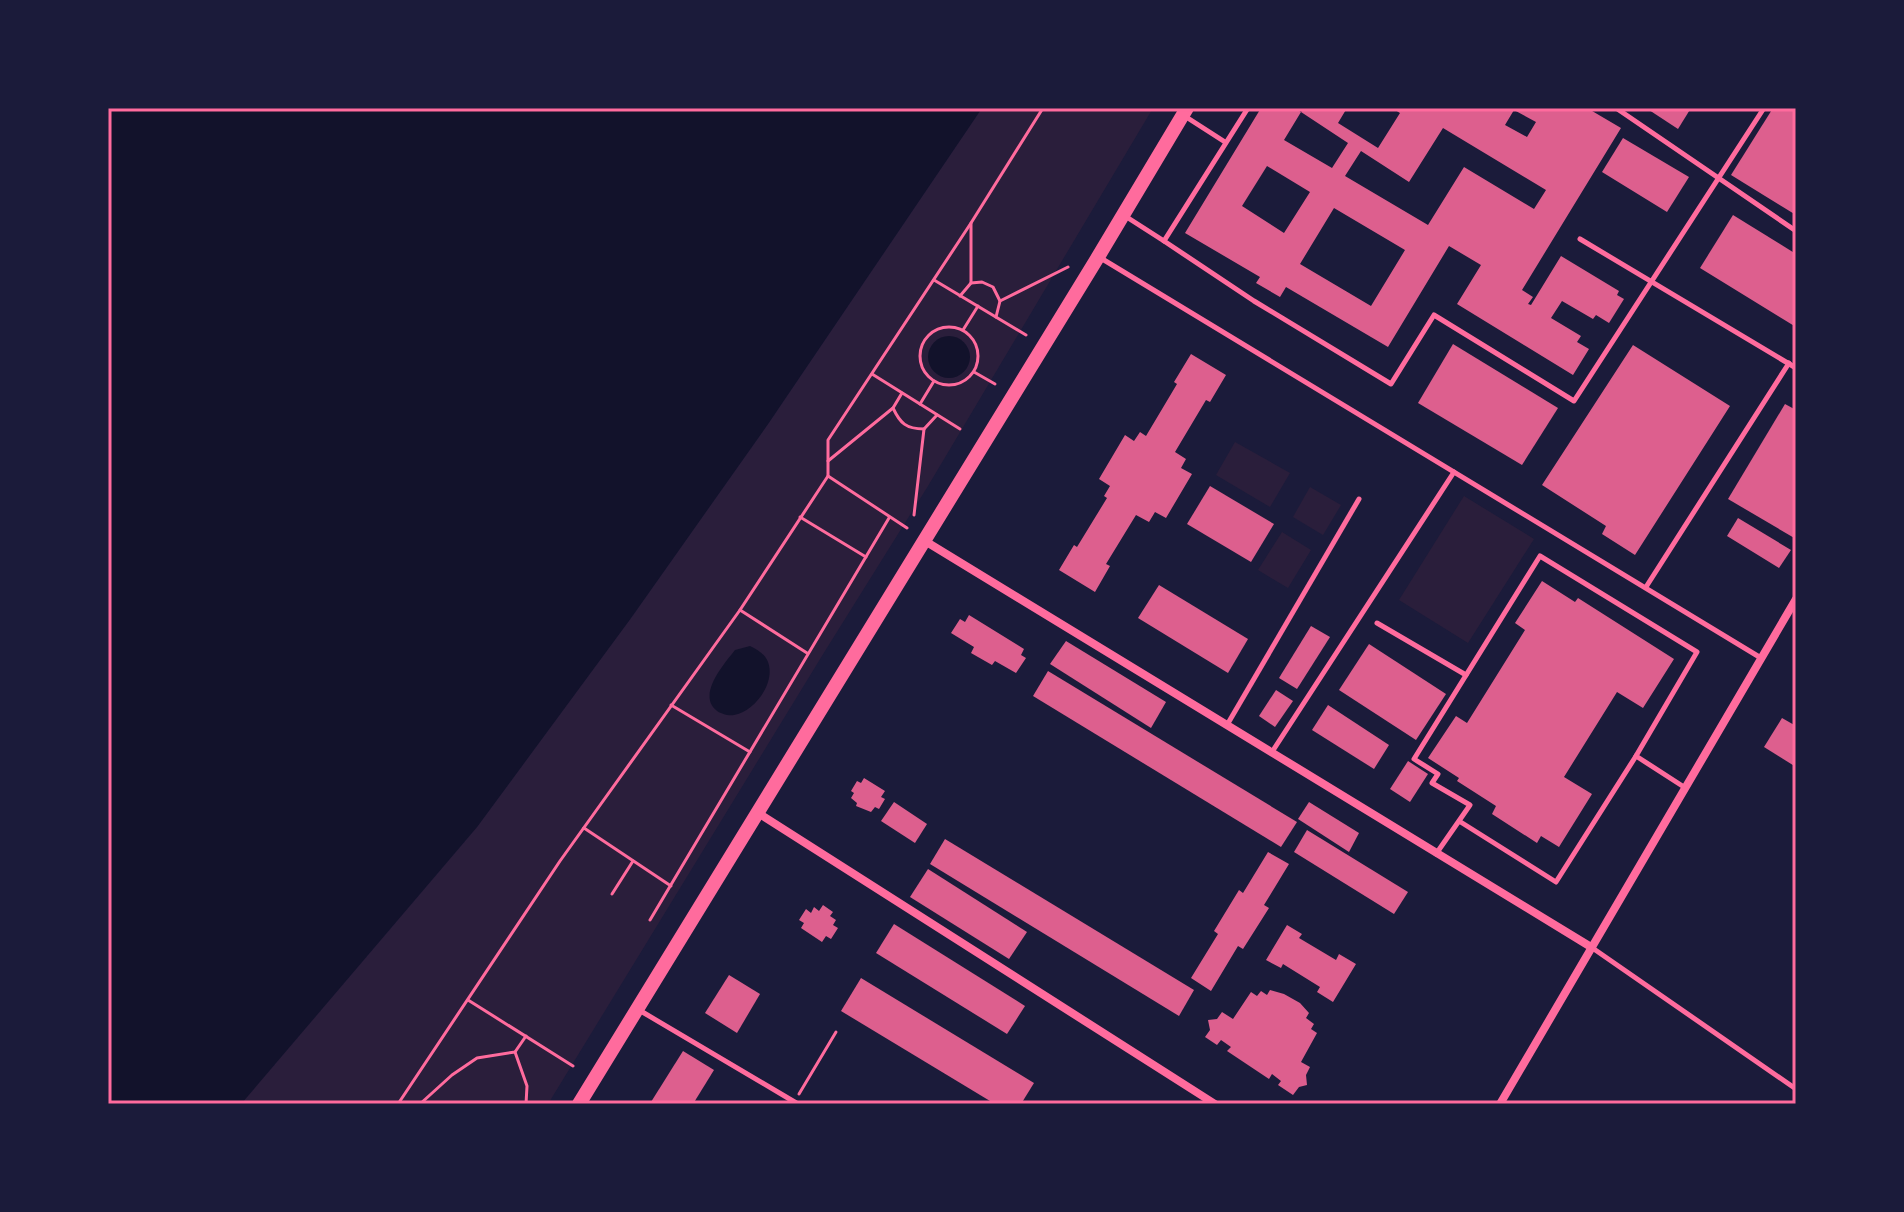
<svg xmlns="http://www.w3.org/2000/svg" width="1904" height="1212" viewBox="0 0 1904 1212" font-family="Signika,sans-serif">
<rect width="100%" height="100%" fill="#1b1b3a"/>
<g fill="#2a1e3b">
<path d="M982 108H1153L928 486 825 651 548 1104H241L477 827 631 618 768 424Z"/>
<path d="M1235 442 1290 473 1270 507 1216 475Z"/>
<path d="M1310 487 1341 505 1323 535 1293 517Z"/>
<path d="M1464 496 1534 539 1468 643 1399 600Z"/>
<path d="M1282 532 1311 550 1288 588 1258 570Z"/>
</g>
<g fill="#12122b">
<path d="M108 108H982L768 424 631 618 477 827 241 1104H108Z"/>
<circle cx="949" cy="357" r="21"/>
<path d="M750 646C758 650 765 654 768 662 776 683 754 712 734 715 729 716 720 714 716 710 697 694 725 663 735 650Z"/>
</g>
<g fill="#dd5f8e" fill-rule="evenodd">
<path d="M1261 108H1295L1301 112 1284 140 1332 168 1348 143 1301 112 1304 108H1347L1338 123 1378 148 1400 113 1392 108H1587L1621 128 1522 290 1533 297 1528 304 1531 305 1561 256 1619 291 1617 295 1624 299 1609 323 1596 315 1593 319 1562 301 1551 318 1581 336 1577 342 1589 349 1573 375 1457 304 1481 265 1449 246 1388 347 1286 287 1280 297 1256 283 1260 277 1185 233ZM1514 110 1536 122 1527 137 1505 125ZM1443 128 1546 190 1534 209 1464 167 1428 225 1345 176 1361 151 1409 182ZM1267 166 1310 192 1284 233 1242 206ZM1334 208 1405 250 1371 306 1300 264Z"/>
<path d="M1646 108H1691L1678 129Z"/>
<path d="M1773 108H1796V215L1731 175Z"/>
<path d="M1623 138 1689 177 1667 212 1602 172Z"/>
<path d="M1733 215 1796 254V327L1700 268Z"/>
<path d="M1453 344 1558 408 1522 465 1418 403Z"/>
<path d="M1633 345 1730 406 1635 555 1602 534 1606 526 1542 485Z"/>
<path d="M1191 354 1226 375 1210 402 1206 400 1175 452 1186 459 1181 468 1192 474 1166 518 1155 512 1149 522 1136 515 1106 564 1110 566 1095 592 1059 570 1074 545 1077 547 1107 498 1104 496 1110 486 1099 479 1125 435 1134 441 1140 432 1146 436 1177 384 1174 382Z"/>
<path d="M1785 404 1796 410V539L1728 499Z"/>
<path d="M1210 486 1274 524 1251 562 1187 524Z"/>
<path d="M1738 518 1791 550 1779 568 1727 536Z"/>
<path d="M1542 581 1575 602 1578 598 1674 659 1643 708 1617 692 1564 777 1592 794 1559 847 1541 836 1537 843 1492 814 1496 806 1457 781 1459 778 1428 758 1456 716 1467 723 1525 630 1515 623Z"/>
<path d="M1159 585 1248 639 1228 673 1138 618Z"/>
<path d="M969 615 1024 649 1021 655 1026 658 1016 673 995 661 992 665 971 653 974 647 951 633 960 619 965 622Z"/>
<path d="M1311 626 1330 637 1297 689 1279 678Z"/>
<path d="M1066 641 1166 702 1151 728 1050 664Z"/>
<path d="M1369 644 1446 694 1416 740 1339 690Z"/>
<path d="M1048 671 1297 822 1281 847 1033 696Z"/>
<path d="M1276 690 1293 701 1275 727 1259 716Z"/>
<path d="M1328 705 1389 745 1374 769 1312 730Z"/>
<path d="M1782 718 1796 726V767L1764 747Z"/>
<path d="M1408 761 1428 774 1410 802 1390 789Z"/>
<path d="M864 778 885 791 881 797 885 799 879 809 875 807 871 812 856 806 857 803 851 798 854 793 851 791 857 781 861 783Z"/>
<path d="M894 802 927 824 915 843 881 821Z"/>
<path d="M1309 802 1359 833 1349 852 1298 819Z"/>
<path d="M1307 830 1408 892 1394 914 1294 852Z"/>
<path d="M945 839 1194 990 1179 1016 930 864Z"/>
<path d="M1268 852 1289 864 1264 905 1269 908 1243 949 1238 946 1211 991 1191 978 1218 934 1214 931 1239 890 1243 893Z"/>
<path d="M928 869 1027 932 1009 959 910 897Z"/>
<path d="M823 905 833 912 830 916 836 920 833 925 838 928 831 939 826 936 822 942 801 928 804 923 799 920 806 909 811 913 814 907 819 911Z"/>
<path d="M894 924 1025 1006 1007 1034 876 953Z"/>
<path d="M1287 925 1302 934 1299 938 1336 960 1339 954 1356 964 1333 1002 1317 992 1320 987 1283 964 1281 968 1266 960Z"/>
<path d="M729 975 760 994 737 1033 705 1013Z"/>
<path d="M861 978 1034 1083 1021 1104H995L841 1011Z"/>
<path d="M1270 990 1284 994 1300 1003 1309 1013 1306 1018 1314 1024 1311 1029 1317 1033 1301 1062 1310 1067 1306 1075 1307 1085 1299 1087 1293 1095 1278 1085 1281 1081 1272 1074 1269 1079 1227 1051 1231 1047 1221 1040 1217 1045 1205 1037 1210 1030 1208 1020 1217 1019 1222 1012 1233 1019 1251 992 1257 996 1261 991 1267 995Z"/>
<path d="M683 1051 714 1070 693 1104H655L651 1102Z"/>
</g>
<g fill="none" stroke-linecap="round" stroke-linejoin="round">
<g stroke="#ff6b9d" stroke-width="3">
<path d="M971 223V283"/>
<path d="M934 280 1026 335"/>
<path d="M960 296 971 283 982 282 993 287 1000 301 996 317"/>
<path d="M1000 301 1068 267"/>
<circle cx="949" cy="356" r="29"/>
<path d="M963 330 978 306"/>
<path d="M974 372 995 384"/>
<path d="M872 374 960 429"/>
<path d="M902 393 893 408C900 423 906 429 924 429L937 415"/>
<path d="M920 404 934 381"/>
<path d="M828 461 893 408"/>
<path d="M828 476 907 528"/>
<path d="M914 515 924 429"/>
<path d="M800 517 866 557"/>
<path d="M740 610 807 653"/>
<path d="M671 705 750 752"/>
<path d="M584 828 671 886"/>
<path d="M612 894 633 861"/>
<path d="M650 920 889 518"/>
<path d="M468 1000 573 1066"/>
<path d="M515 1052 527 1086 526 1104"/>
<path d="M799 1094 836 1032"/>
<path d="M398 1104 560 861 740 610 828 476V440L971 223 1043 108"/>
<path d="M420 1104 452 1075 477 1058 515 1052 526 1036"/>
</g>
<g stroke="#ff6b9d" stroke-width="5">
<path d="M1248 108 1164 241 1254 301 1391 384 1434 315 1574 401 1764 108"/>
<path d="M1616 108 1796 231"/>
<path d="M1183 115 1225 142"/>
<path d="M1125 216 1164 241"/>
<path d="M1580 239 1796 368"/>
<path d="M1099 257 1761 658"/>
<path d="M1646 587 1789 363"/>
<path d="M1377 623 1466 675"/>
<path d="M1227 725 1359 499"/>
<path d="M1272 752 1454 472"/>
<path d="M1636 756 1684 787"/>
<path d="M1436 854 1470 805 1432 783 1438 774 1414 759 1540 556 1697 652 1636 756 1556 882 1459 821"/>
<path d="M1591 947 1796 1089"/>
<path d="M639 1010 798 1104"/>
</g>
<g stroke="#ff6b9d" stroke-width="8">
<path d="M925 541 1591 947"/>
<path d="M758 813 1215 1104"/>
<path d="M1500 1104 1796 599"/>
</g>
<path stroke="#ff6b9d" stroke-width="14" d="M579 1104 1098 257 1187 108"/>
</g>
<rect width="1904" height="1212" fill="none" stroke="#1b1b3a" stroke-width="220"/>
<rect x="110" y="110" width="1684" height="992" fill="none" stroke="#ff6b9d" stroke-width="3"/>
</svg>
